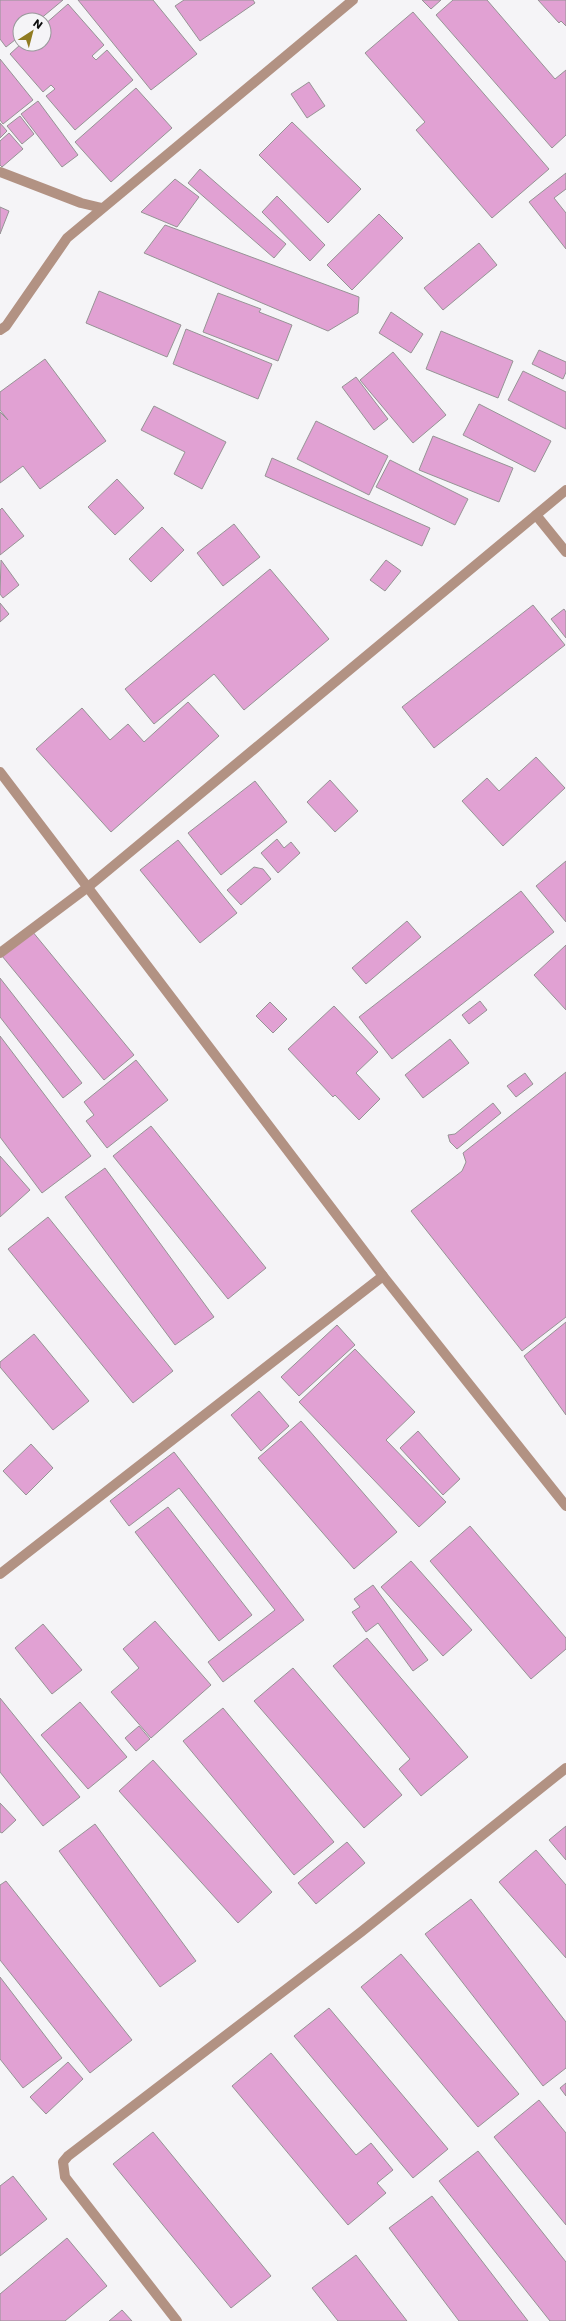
<svg xmlns="http://www.w3.org/2000/svg" width="566" height="2321" viewBox="0 0 566 2321" font-family="Poppins,sans-serif">
<rect width="100%" height="100%" fill="#f5f4f7"/>
<g fill="#e1a1d3" stroke="#969395">
<path d="M0 0H63L39 20H20V36L6 47 0 39Z"/>
<path d="M78 0H153L197 54 151 90Z"/>
<path d="M184 0H253L255 3 200 41 175 6Z"/>
<path d="M422 0H441L431 9Z"/>
<path d="M453 0H487L555 79 566 70V135L552 148 436 15Z"/>
<path d="M538 0H566V26L561 21 559 23Z"/>
<path d="M68 4 104 45 92 56 96 60 107 50 133 80 75 130 46 96 55 89 51 85 43 92 10 54 21 44H44V25Z"/>
<path d="M413 12 549 169 492 218 416 130 425 122 365 53Z"/>
<path d="M0 59 33 100 3 124 0 120Z"/>
<path d="M309 82 325 106 307 118 291 94Z"/>
<path d="M136 88 172 128 111 182 75 142Z"/>
<path d="M38 101 78 155 62 167 21 114Z"/>
<path d="M20 116 34 134 22 144 7 126Z"/>
<path d="M292 122 361 189 328 223 259 155Z"/>
<path d="M0 123 7 131 0 138Z"/>
<path d="M9 133 23 149 2 167 0 165V141Z"/>
<path d="M200 169 286 244 274 258 188 183Z"/>
<path d="M566 173V189L554 198 566 213V249L529 202Z"/>
<path d="M175 179 199 197 177 227 141 212Z"/>
<path d="M277 196 325 245 310 261 262 212Z"/>
<path d="M0 207 9 211 0 234Z"/>
<path d="M379 214 403 238 352 290 327 265Z"/>
<path d="M165 225 359 297 358 313 328 331 144 253Z"/>
<path d="M479 243 497 265 443 310 424 288Z"/>
<path d="M99 291 181 325 167 357 86 323Z"/>
<path d="M218 293 261 309 259 312 292 325 278 361 203 332Z"/>
<path d="M391 312 423 334 411 353 379 333Z"/>
<path d="M186 329 272 364 258 399 173 364Z"/>
<path d="M441 331 513 361 498 398 426 369Z"/>
<path d="M539 350 566 362V372L563 379 532 364Z"/>
<path d="M393 352 446 415 413 443 360 380Z"/>
<path d="M45 359 106 441 40 489 23 466 0 483V412L8 420 0 410V392Z"/>
<path d="M523 371 566 392V429L508 400Z"/>
<path d="M356 377 388 419 374 430 342 387Z"/>
<path d="M479 404 551 441 535 472 463 435Z"/>
<path d="M154 406 226 442 202 489 174 474 185 452 141 430Z"/>
<path d="M316 421 388 456 369 495 297 459Z"/>
<path d="M433 436 513 468 499 502 419 470Z"/>
<path d="M272 458 430 528 422 546 265 476Z"/>
<path d="M390 460 468 499 455 525 376 487Z"/>
<path d="M117 479 144 508 115 535 88 507Z"/>
<path d="M2 508 24 536 0 555V510Z"/>
<path d="M234 524 260 557 223 586 197 553Z"/>
<path d="M162 527 184 550 151 582 129 559Z"/>
<path d="M1 560 19 585 3 598 0 594Z"/>
<path d="M386 560 401 571 385 591 370 580Z"/>
<path d="M270 569 329 639 244 710 214 674 154 724 125 689Z"/>
<path d="M0 603 9 614 0 622Z"/>
<path d="M533 605 565 645 434 748 402 707Z"/>
<path d="M564 609 566 612V638L551 619Z"/>
<path d="M188 702 219 736 111 832 36 749 82 708 110 740 128 724 144 742Z"/>
<path d="M536 757 565 788 503 846 462 801 487 778 499 791Z"/>
<path d="M330 780 358 811 335 832 307 802Z"/>
<path d="M255 781 287 822 221 875 188 833Z"/>
<path d="M277 839 284 848 291 842 300 853 278 873 261 853Z"/>
<path d="M178 840 237 913 200 943 140 870Z"/>
<path d="M566 861V922L536 886Z"/>
<path d="M254 867 263 869 271 879 241 905 227 890Z"/>
<path d="M521 891 554 932 392 1059 359 1017Z"/>
<path d="M407 921 421 937 366 984 352 968Z"/>
<path d="M32 931 134 1055 104 1080 2 956Z"/>
<path d="M566 945V1010L534 975Z"/>
<path d="M0 978 82 1083 63 1098 0 1017Z"/>
<path d="M480 1001 487 1010 469 1024 462 1015Z"/>
<path d="M270 1002 287 1019 273 1033 256 1016Z"/>
<path d="M334 1006 378 1052 356 1073 380 1099 359 1120 335 1095 333 1097 288 1049Z"/>
<path d="M0 1036 91 1156 42 1193 0 1137Z"/>
<path d="M450 1039 469 1063 423 1098 405 1075Z"/>
<path d="M136 1060 168 1100 107 1148 86 1121 94 1115 84 1102Z"/>
<path d="M566 1072V1317L522 1351 411 1211 462 1171 466 1162 463 1153Z"/>
<path d="M525 1073 533 1084 516 1097 507 1086Z"/>
<path d="M493 1103 501 1113 457 1149 450 1142 448 1135 455 1134Z"/>
<path d="M151 1126 266 1268 228 1299 113 1156Z"/>
<path d="M0 1156 30 1190 0 1217Z"/>
<path d="M105 1168 214 1317 175 1345 65 1197Z"/>
<path d="M48 1217 173 1371 133 1403 8 1249Z"/>
<path d="M566 1322V1415L524 1356Z"/>
<path d="M337 1325 355 1345 299 1396 281 1377Z"/>
<path d="M34 1334 89 1401 53 1430 0 1367V1362Z"/>
<path d="M355 1349 415 1412 386 1440 446 1502 419 1527 299 1402Z"/>
<path d="M259 1391 289 1426 261 1451 231 1415Z"/>
<path d="M301 1421 397 1532 354 1569 258 1458Z"/>
<path d="M418 1431 460 1479 443 1495 400 1448Z"/>
<path d="M31 1444 53 1468 26 1495 3 1471Z"/>
<path d="M174 1452 304 1620 223 1682 208 1662 275 1610 179 1488 129 1526 110 1501Z"/>
<path d="M168 1507 252 1615 219 1641 135 1532Z"/>
<path d="M470 1526 566 1638V1649L531 1679 430 1561Z"/>
<path d="M411 1561 472 1630 443 1656 381 1587Z"/>
<path d="M373 1585 428 1660 413 1671 378 1623 366 1632 352 1612 360 1607 354 1599Z"/>
<path d="M155 1621 211 1685 151 1738 111 1692 139 1668 123 1649Z"/>
<path d="M43 1624 82 1670 52 1694 15 1648Z"/>
<path d="M367 1638 468 1757 421 1796 399 1769 410 1759 333 1666Z"/>
<path d="M293 1668 402 1795 364 1828 254 1701Z"/>
<path d="M0 1698 80 1797 43 1826 0 1772Z"/>
<path d="M80 1702 127 1757 88 1789 41 1735Z"/>
<path d="M223 1708 334 1842 294 1875 183 1741Z"/>
<path d="M139 1726 150 1739 136 1751 125 1738Z"/>
<path d="M153 1760 272 1892 238 1923 119 1791Z"/>
<path d="M0 1803 16 1820 2 1833 0 1832Z"/>
<path d="M95 1824 196 1961 160 1987 59 1851Z"/>
<path d="M566 1826V1860L549 1840Z"/>
<path d="M347 1842 365 1863 316 1904 298 1883Z"/>
<path d="M536 1850 566 1885V1958L499 1882Z"/>
<path d="M6 1881 132 2040 90 2073 0 1960V1885Z"/>
<path d="M471 1899 566 2022V2068L543 2086 425 1934Z"/>
<path d="M401 1954 519 2094 478 2127 361 1987Z"/>
<path d="M0 1977 62 2058 23 2088 0 2059Z"/>
<path d="M329 2008 448 2149 413 2178 294 2036Z"/>
<path d="M271 2053 356 2155 371 2143 393 2170 377 2183 386 2193 348 2225 232 2086Z"/>
<path d="M68 2062 83 2079 46 2114 30 2097Z"/>
<path d="M566 2083V2096L560 2088Z"/>
<path d="M539 2100 566 2133V2225L494 2137Z"/>
<path d="M153 2132 271 2276 231 2308 113 2164Z"/>
<path d="M478 2151 566 2262V2321H550L439 2181Z"/>
<path d="M13 2176 47 2219 0 2256V2186Z"/>
<path d="M432 2196 528 2321H459L389 2228Z"/>
<path d="M67 2238 107 2286 65 2321H0V2294Z"/>
<path d="M356 2255 407 2321H338L312 2288Z"/>
<path d="M122 2310 132 2321H109Z"/>
</g>
<g fill="none" stroke-linecap="round" stroke-linejoin="round">
<path stroke="#b29283" stroke-width="10" d="M0 172 81 203 102 208"/>
<g stroke="#b29283" stroke-width="10">
<path d="M0 330 6 326 67 238 353 0"/>
<path d="M566 490 536 515 566 552"/>
<path d="M0 772 383 1276 566 1506"/>
<path d="M0 953 88 887 536 515"/>
<path d="M0 1574 383 1276"/>
<path d="M177 2321 65 2177 63 2162 68 2156 361 1932 566 1768"/>
</g>
</g>
<g transform="translate(32 32) rotate(36)"><circle r="19" fill="#f5f4f7" stroke="#98989a"/>
<path d="M0-3L7 15L0 10L-7 15Z" fill="#907b21"/>
<text y="-6" font-size="11" font-weight="bold" text-anchor="middle" fill="#0d0d0e">N</text>
</g>
</svg>
